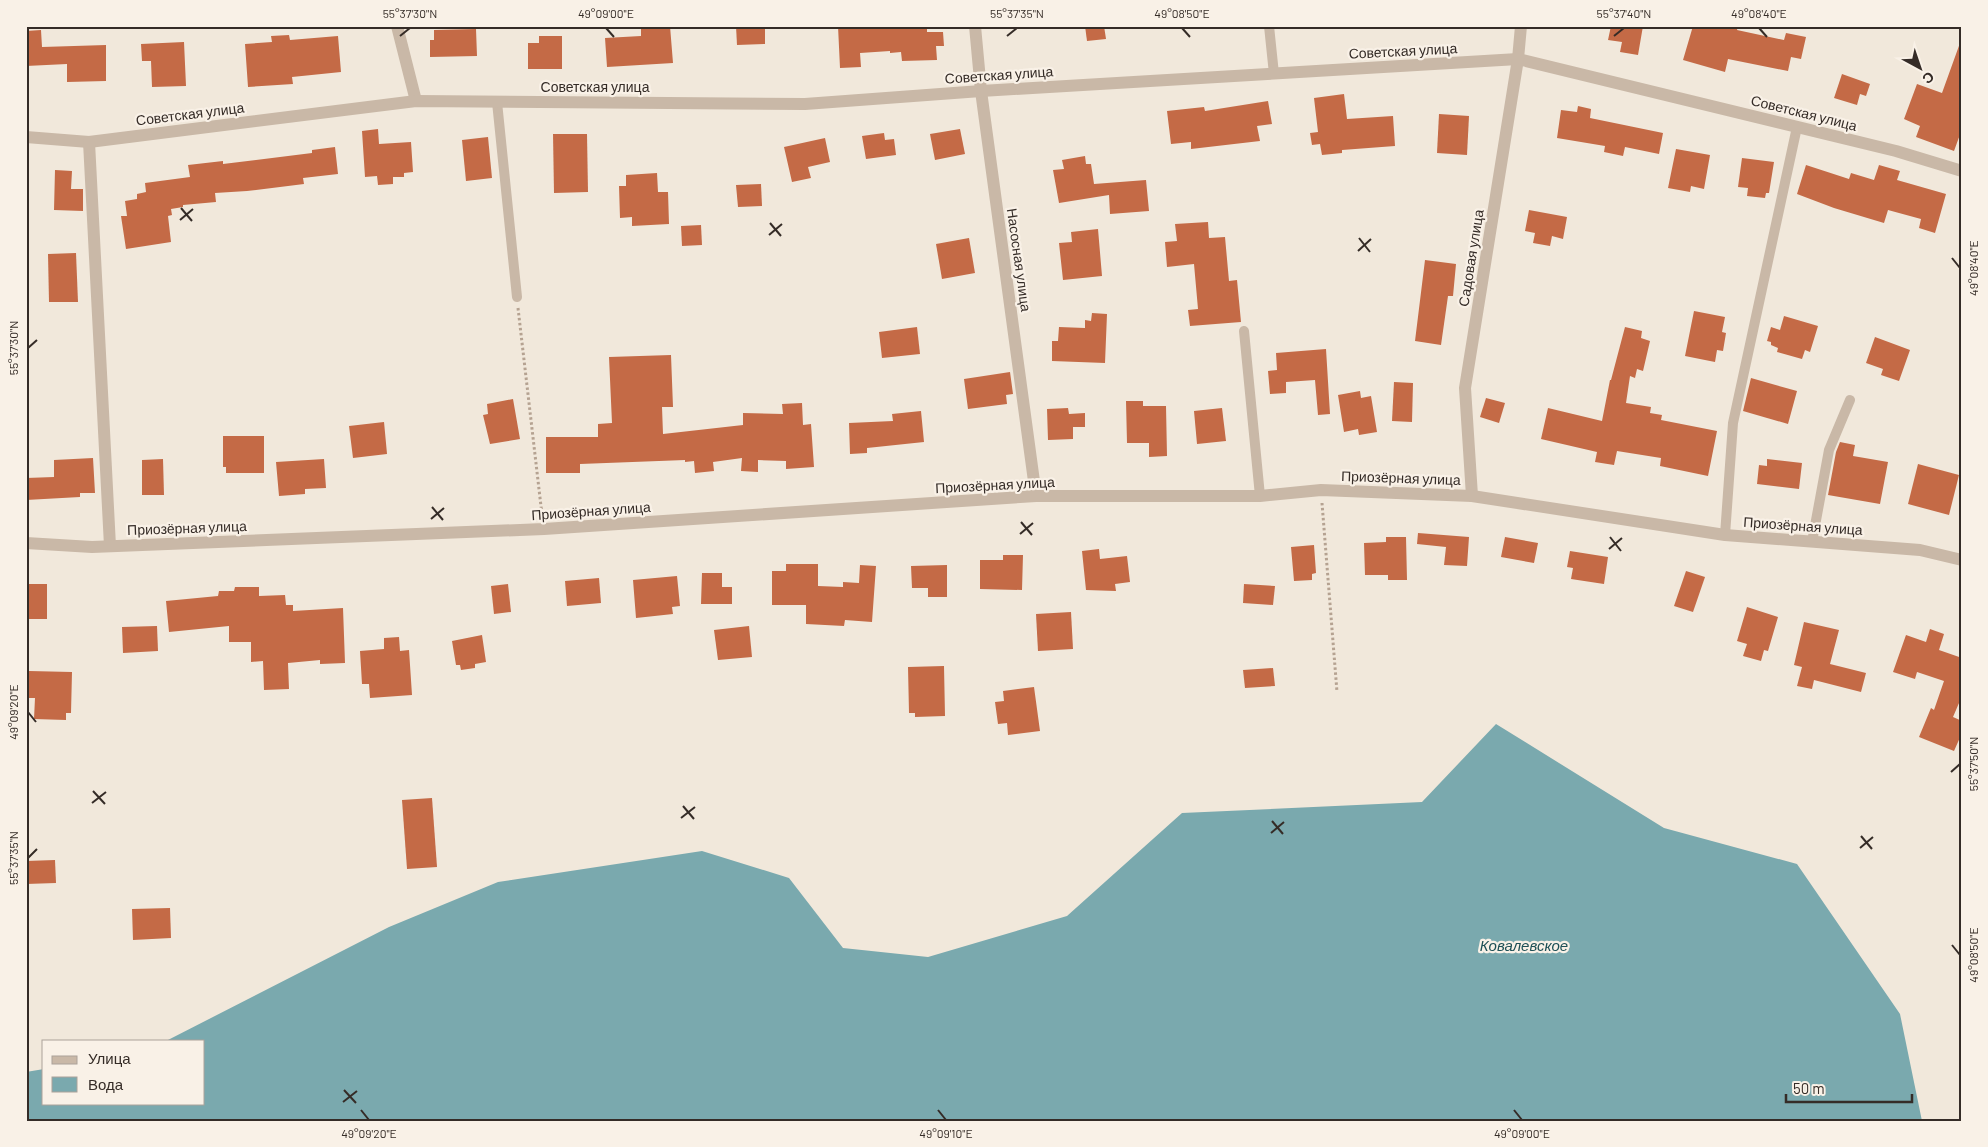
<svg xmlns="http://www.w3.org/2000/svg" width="1988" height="1147" viewBox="0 0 1988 1147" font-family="Barlow,sans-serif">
<rect width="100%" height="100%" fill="#f1e8db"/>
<path fill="#7aa9ae" d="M1496 724 1664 828 1797 864 1900 1014 1922 1121H26V1072L44 1069V1103H204V1041H166L389 927 498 882 702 851 789 878 843 948 928 957 1067 916 1182 813 1422 802Z"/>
<g fill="#c46a46">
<path d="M641 26H670L673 63 607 67 605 38 641 36Z"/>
<path d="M736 26H765V44L737 45Z"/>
<path d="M838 26H927V32H943L944 46H936L937 60 902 61 901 52 890 53V51L860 53 861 67 840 68Z"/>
<path d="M1085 26H1104L1106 39 1087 41Z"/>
<path d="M1611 26H1643L1638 55 1620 52 1622 42 1608 40Z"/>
<path d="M1693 26H1738L1737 30 1784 40 1786 33 1806 37 1801 59 1791 57 1788 71 1728 59 1725 72 1683 60Z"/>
<path d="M476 29 477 56 430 57V40H434V30Z"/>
<path d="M41 30 42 47 106 45V81L67 82V64L26 66V31Z"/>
<path d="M289 35 290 40 338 36 341 72 292 77 293 84 248 87 245 44 272 42 271 36Z"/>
<path d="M539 36H562V69H528V43H539Z"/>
<path d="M184 42 186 86 152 87 151 61H142L141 44Z"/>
<path d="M1960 43H1962V129L1954 151 1916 137 1920 126 1904 119 1917 84 1942 93Z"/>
<path d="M1842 74 1870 84 1866 96 1860 94 1857 105 1834 98Z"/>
<path d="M1344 94 1347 119 1393 116 1395 146 1342 150V153L1322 155 1320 144 1312 145 1310 133 1318 132 1314 98Z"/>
<path d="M1268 101 1272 124 1257 126 1260 141 1191 149V142L1171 144 1167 111 1204 107 1205 111Z"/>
<path d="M1578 106 1591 109 1590 118 1663 133 1659 154 1625 147 1623 156 1604 152 1605 146 1557 138 1561 110 1577 112Z"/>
<path d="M1439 114 1469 116 1467 155 1437 153Z"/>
<path d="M378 129 379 144 411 142 413 172 404 173V177H393V184L378 185 377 176 365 177 362 131Z"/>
<path d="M960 129 965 154 935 160 930 134Z"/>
<path d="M884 133 885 140 894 139 896 155 866 159 862 136Z"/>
<path d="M553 134H587L588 192 554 193Z"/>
<path d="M488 137 492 178 466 181 462 140Z"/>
<path d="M825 138 830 162 808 167 811 178 792 182 784 147Z"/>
<path d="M335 147 338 174 303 178 304 184 247 191 215 193 216 202 183 205V207L171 209 172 215 168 216 171 242 126 249 121 216H127L125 201 137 199V194L146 192 145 183 190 177 188 165 223 161V164L312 153V150Z"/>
<path d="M1676 149 1710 155 1704 189 1691 186 1690 192 1668 188Z"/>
<path d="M1085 156 1086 164H1091L1094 184 1146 180 1149 211 1110 214 1109 195 1059 203 1053 170 1064 169 1062 160Z"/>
<path d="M1742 158 1774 162 1769 193H1766L1765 198 1747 196 1748 188 1738 187Z"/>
<path d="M1806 165 1849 179 1851 173 1874 180 1879 165 1900 171 1897 180 1946 194 1935 233 1919 228 1921 219 1888 210 1884 223 1834 208 1797 194Z"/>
<path d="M55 170 72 171 71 189H83V211L54 210Z"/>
<path d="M657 173 658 192H668L669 224 632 226V217L620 218 619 186H626V175Z"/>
<path d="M761 184 762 206 738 207 736 185Z"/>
<path d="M1529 210 1567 217 1563 239 1552 236 1550 246 1533 243 1535 233 1525 231Z"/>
<path d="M1208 222 1209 238 1225 237 1229 281 1237 280 1241 322 1190 326 1188 310 1198 309 1194 264 1167 267 1165 242 1177 241 1175 224Z"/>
<path d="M701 225 702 245 682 246 681 226Z"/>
<path d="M1098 229 1102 276 1063 280 1059 243 1072 242 1071 232Z"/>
<path d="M969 238 975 273 942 279 936 244Z"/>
<path d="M76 253 78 302H49L48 254Z"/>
<path d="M1425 260 1456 264 1453 296H1448L1441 345 1415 341Z"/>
<path d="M1694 311 1725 317 1722 332 1726 333 1723 351 1717 350 1715 362 1685 356Z"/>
<path d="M1092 313 1107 314 1105 363 1052 361V341H1058L1059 327 1085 328V320L1091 321Z"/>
<path d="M1784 316 1818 326 1810 352 1805 350 1802 359 1777 352 1778 348 1771 345V342L1767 341 1771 327 1780 330Z"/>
<path d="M917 327 920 354 882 358 879 332Z"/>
<path d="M1625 327 1642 331 1641 338 1650 341 1643 371 1637 369 1635 378 1630 376 1626 403 1651 407 1650 413 1662 415 1661 420 1717 431 1708 476 1660 466 1661 458 1617 451 1614 465 1595 462 1597 452 1541 439 1548 408 1602 421 1610 380H1611Z"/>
<path d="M1875 337 1910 350 1899 381 1881 375 1883 369 1866 363Z"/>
<path d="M1326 349 1330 414 1318 415 1315 380 1286 382V393L1270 394 1268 371 1277 370 1276 353Z"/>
<path d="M671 355 673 407H662L663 434 743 425V413L783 414 782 404 802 403 803 425 811 424 814 467 786 469V461L758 460V472L741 471 742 458 713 462 714 471 695 473 694 461 685 462V460L580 464V473H546V437H598V424L612 423 609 357Z"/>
<path d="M1010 372 1013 394 1006 395 1007 404 968 409 964 379Z"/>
<path d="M1751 378 1797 391 1788 424 1743 411Z"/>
<path d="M1394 382 1413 383 1412 422 1392 421Z"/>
<path d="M1360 391 1361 398 1371 396 1377 432 1359 435 1358 429 1344 432 1338 395Z"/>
<path d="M1486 398 1505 403 1499 423 1480 417Z"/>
<path d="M513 399 520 439 490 444 483 415 488 414 487 404Z"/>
<path d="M1126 401H1143V406H1166L1167 456 1149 457V443H1127Z"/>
<path d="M1068 408 1069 414 1085 413V427H1073V439L1048 440 1047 409Z"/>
<path d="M1222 408 1226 441 1197 444 1194 411Z"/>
<path d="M921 411 924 442 867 448V453L850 454 849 423 893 421 892 414Z"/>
<path d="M384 422 387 454 353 458 349 426Z"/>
<path d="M223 436H264V473H226V467H223Z"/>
<path d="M1840 442 1855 445 1853 456 1888 462 1880 504 1828 495 1836 452Z"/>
<path d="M93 458 95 493H80V497L26 500V478L54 477V460Z"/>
<path d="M163 459 164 495H142V460Z"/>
<path d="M324 459 326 488 305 489V494L279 496 276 462Z"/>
<path d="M1767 459 1802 463 1799 489 1757 484 1759 465 1767 466Z"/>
<path d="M1918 464 1959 475 1949 515 1908 504Z"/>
<path d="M1418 533 1469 537 1467 566 1444 565 1446 547 1417 544Z"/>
<path d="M1386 537H1406L1407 580H1388V575H1365L1364 543 1386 542Z"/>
<path d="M1505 537 1538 543 1534 563 1501 557Z"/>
<path d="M1314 545 1316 573 1312 574V580L1294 581 1291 547Z"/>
<path d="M1099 549 1100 559 1127 556 1130 582 1115 584 1116 591 1086 590 1082 551Z"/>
<path d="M1570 551 1608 557 1604 584 1571 579 1573 568 1567 567Z"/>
<path d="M1003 555H1023L1022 590 980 589V560H1003Z"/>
<path d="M786 564H818V586L843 587V582L859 583 860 565 876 566 872 622 845 620 844 626 806 624V605H772V571H786Z"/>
<path d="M947 565V597H928V588H912L911 566Z"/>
<path d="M1686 571 1705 577 1693 612 1674 606Z"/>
<path d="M702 573H722V587H732V604H701Z"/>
<path d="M677 576 680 606 672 607 673 614 636 618 633 580Z"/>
<path d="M599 578 601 603 567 606 565 581Z"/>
<rect x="26" y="584" width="21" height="35"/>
<path d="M508 584 511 612 494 614 491 586Z"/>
<path d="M1244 584 1275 586 1273 605 1243 603Z"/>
<path d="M235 587H259V596L285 595 286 605H293V611L343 608 345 663 320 664V660L288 663 289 689 264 690 263 661 251 662V642H229V626L169 632 166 601 218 596 219 591H234Z"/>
<path d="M1747 607 1778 617 1768 651 1764 650 1761 661 1743 656 1747 644 1737 641Z"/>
<path d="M1071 612 1073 649 1038 651 1036 614Z"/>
<path d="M1804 622 1839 630 1830 664 1866 673 1861 692 1814 680 1812 689 1797 686 1802 667 1794 665Z"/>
<path d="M157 626 158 651 123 653 122 627Z"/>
<path d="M749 626 752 657 718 660 714 630Z"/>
<path d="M1930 629 1944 634 1939 650 1962 658V696L1953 717 1962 721V733L1954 751 1919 737 1931 708 1934 710 1944 681 1917 672 1915 679 1893 672 1906 635 1926 642Z"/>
<path d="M482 635 486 662 475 664V668L461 670 460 665H456L452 641Z"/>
<path d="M399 637 400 651 409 650 412 695 370 698 369 684H362L360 651 384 649V638Z"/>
<path d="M944 666 945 716 915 717V713H909L908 667Z"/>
<path d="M1273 668 1275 686 1245 688 1243 670Z"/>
<path d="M29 671 72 672 71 713H66V720L34 719 35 698H28Z"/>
<path d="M1034 687 1040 731 1008 735 1007 723 998 724 995 702 1004 701 1003 691Z"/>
<path d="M432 798 437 867 407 869 402 800Z"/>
<path d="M55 860 56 883 26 884V861Z"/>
<path d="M170 908 171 938 133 940 132 909Z"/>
</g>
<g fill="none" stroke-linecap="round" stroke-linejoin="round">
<g stroke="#b5a291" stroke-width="3" stroke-dasharray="2.5 2.5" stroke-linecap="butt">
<path d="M518 308 542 515"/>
<path d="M1322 503 1337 692"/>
</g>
<g stroke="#c9b8a7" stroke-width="10">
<path d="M1269 26 1274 74"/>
<path d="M497 102 517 297"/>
<path d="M1244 331 1260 496"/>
<path d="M1725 535 1733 423 1797 127"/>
<path d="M1812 542 1829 450 1850 400"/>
</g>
<g stroke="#c9b8a7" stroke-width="12">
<path d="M397 26 416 101"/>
<path d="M975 26 981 91 1036 496"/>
<path d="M26 137 89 142 416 101 805 104 981 91 1518 59 1896 151 1962 171"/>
<path d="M89 142 110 546"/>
<path d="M1472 496 1465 388 1518 59 1521 26"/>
<path d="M26 543 92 547 544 529 1036 496H1260L1321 490 1472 496 1725 535 1920 550 1962 560"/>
</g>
</g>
<path fill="none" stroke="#352c27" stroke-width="2" d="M606 28 614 37M1182 28 1190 37M1759 28 1767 37M400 36 410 28M1007 36 1017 28M1614 36 1624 28M181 208 192 221M180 220 193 209M770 223 781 236M769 235 782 224M1359 238 1370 252M1358 251 1371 239M1952 258 1960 268M28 348 37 340M432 507 443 520M431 519 444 508M1021 522 1032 535M1020 534 1033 523M1610 537 1621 551M1609 549 1622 538M28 712 36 722M1951 772 1960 764M93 791 105 804M92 803 106 792M683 806 694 819M681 818 695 807M1272 821 1283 834M1271 833 1284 822M1861 836 1872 849M1860 848 1873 837M28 858 37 849M1952 945 1960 955M344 1090 356 1103M343 1102 357 1091M361 1110 369 1120M938 1110 946 1120M1514 1110 1522 1120"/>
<g text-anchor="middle" stroke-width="4.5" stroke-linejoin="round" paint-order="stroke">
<g font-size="14" fill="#352c27" stroke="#f9f1e7">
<text transform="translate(1403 51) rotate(-3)" y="5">Советская улица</text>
<text transform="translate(999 75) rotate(-4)" y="5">Советская улица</text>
<text x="595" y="92">Советская улица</text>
<text transform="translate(1804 113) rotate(14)" y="5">Советская улица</text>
<text transform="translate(190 114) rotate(-7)" y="5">Советская улица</text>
<text transform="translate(1471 258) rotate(-81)" y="5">Садовая улица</text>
<text transform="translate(1019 260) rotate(82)" y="5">Насосная улица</text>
<text transform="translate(1401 478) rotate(2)" y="5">Приозёрная улица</text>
<text transform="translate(995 485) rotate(-3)" y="5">Приозёрная улица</text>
<text transform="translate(591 511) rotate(-4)" y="5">Приозёрная улица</text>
<text transform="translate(1803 526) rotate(4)" y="5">Приозёрная улица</text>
<text transform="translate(187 528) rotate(-2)" y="5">Приозёрная улица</text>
</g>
<g font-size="15" font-style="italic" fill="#1e5056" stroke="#f9f1e7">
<text x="1524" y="951">Ковалевское</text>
</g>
</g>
<rect width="1988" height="1147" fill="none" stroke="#f9f1e7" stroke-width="55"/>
<rect x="42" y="1040" width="162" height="65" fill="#f9f1e7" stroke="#aba29a"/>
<rect x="52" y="1056" width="25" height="8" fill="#c9b8a7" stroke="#aba29a"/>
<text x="88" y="1064" font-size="15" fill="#352c27">Улица</text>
<rect x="52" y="1077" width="25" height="15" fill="#7aa9ae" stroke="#aba29a"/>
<text x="88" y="1090" font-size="15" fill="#352c27">Вода</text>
<g transform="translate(1920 68) rotate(140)" stroke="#f9f1e7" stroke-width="4" paint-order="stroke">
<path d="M0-4L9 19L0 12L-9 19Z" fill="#352c27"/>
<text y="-8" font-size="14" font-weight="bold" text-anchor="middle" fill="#352c27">С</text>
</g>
<path d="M1786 1094v8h126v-8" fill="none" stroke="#352c27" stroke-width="2.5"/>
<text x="1793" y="1094" font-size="15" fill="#352c27" stroke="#f9f1e7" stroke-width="4" paint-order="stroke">50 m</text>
<rect x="28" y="28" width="1932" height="1092" fill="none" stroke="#352c27" stroke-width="2"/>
<g font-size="12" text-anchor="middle" fill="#352c27">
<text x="410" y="18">55°37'30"N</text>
<text x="606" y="18">49°09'00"E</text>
<text x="1017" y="18">55°37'35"N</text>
<text x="1182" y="18">49°08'50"E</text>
<text x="1624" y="18">55°37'40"N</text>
<text x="1759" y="18">49°08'40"E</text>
<text transform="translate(1974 268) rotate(-90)" y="4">49°08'40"E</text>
<text transform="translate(14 348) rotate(-90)" y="4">55°37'30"N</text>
<text transform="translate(14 712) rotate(-90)" y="4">49°09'20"E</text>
<text transform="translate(1974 764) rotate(-90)" y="4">55°37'50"N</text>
<text transform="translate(14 858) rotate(-90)" y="4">55°37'35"N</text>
<text transform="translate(1974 955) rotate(-90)" y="4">49°08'50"E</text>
<text x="369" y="1138">49°09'20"E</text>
<text x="946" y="1138">49°09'10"E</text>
<text x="1522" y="1138">49°09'00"E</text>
</g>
</svg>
